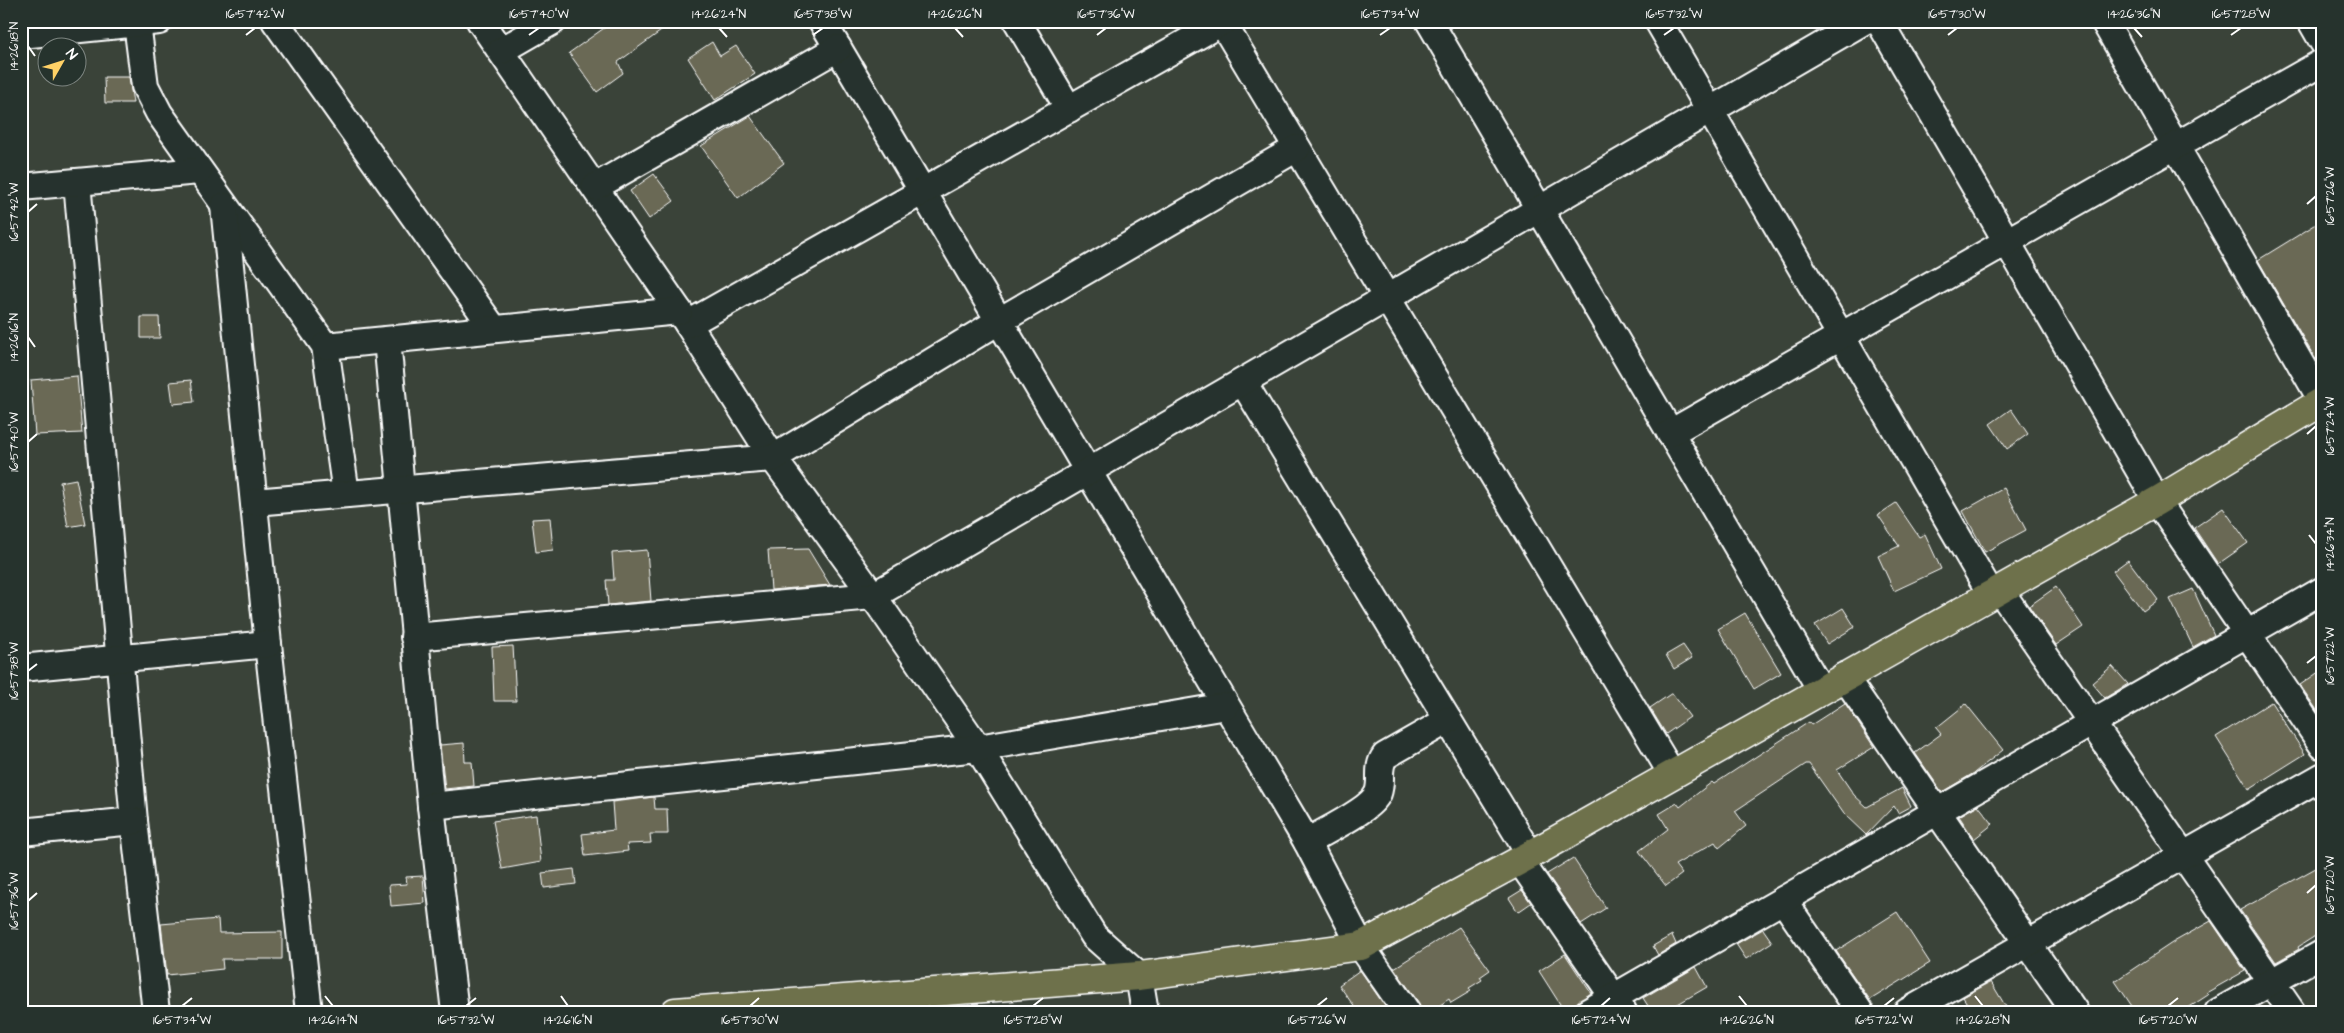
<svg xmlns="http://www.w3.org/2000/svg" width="2344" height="1033" viewBox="0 0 2344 1033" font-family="'Architects Daughter',sans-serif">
<rect width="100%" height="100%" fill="#3a4339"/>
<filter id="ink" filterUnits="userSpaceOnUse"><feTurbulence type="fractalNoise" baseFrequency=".02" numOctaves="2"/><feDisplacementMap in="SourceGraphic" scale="10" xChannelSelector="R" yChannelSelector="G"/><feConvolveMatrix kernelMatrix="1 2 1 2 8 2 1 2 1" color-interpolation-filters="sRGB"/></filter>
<g filter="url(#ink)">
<g fill="#6a6955" stroke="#fff">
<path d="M614 21H675L618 62 623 73 597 92 569 53Z"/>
<path d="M712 42 720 56 736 46 755 74 715 100 688 58Z"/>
<path d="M104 77H129L133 103H105Z"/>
<path d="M750 116 784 163 738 198 701 146Z"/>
<path d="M654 174 674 201 649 219 630 191Z"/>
<path d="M2323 220V372L2258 260Z"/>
<path d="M141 317H159L160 338H141Z"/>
<path d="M77 376 82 433 35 435 31 380Z"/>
<path d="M191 380 194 402 173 404 170 382Z"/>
<path d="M2011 409 2028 434 2007 449 1990 424Z"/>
<path d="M76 479 85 524 68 527 60 482Z"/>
<path d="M2004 488 2026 530 1985 552 1963 511Z"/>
<path d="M1896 503 1919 537 1925 534 1941 569 1894 591 1878 556 1899 546 1878 515Z"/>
<path d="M2223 508 2248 543 2218 564 2194 528Z"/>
<path d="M550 518 553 550 536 552 532 519Z"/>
<path d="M808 549 830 585 771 590 768 550Z"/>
<path d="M647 550 651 601 608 605 606 580H614L612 553Z"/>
<path d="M2128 560 2158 600 2143 611 2113 571Z"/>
<path d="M2056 587 2083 627 2056 645 2029 606Z"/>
<path d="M2193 589 2214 635 2193 647 2170 599Z"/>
<path d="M1843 608 1855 627 1827 644 1815 625Z"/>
<path d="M1745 613 1781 673 1754 689 1718 629Z"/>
<path d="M1683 645 1692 658 1674 669 1666 655Z"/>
<path d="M513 646 516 701H494L492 647Z"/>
<path d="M2112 666 2128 684 2105 698 2092 683Z"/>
<path d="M2323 669V719L2300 685Z"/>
<path d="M1672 693 1690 717 1666 734 1650 708Z"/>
<path d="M2271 702 2305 754 2249 789 2216 737Z"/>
<path d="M1845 703 1874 747 1837 770 1854 795 1867 807 1902 788 1911 806 1898 813 1894 806 1866 835 1844 814 1809 764H1806L1735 811 1746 826 1719 848 1715 842 1675 865 1682 874 1666 886 1639 851 1668 829 1659 814 1677 803 1680 807 1712 782 1714 784 1809 722 1811 725Z"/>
<path d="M1966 704 2003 750 1974 773 1942 792 1915 753 1941 734 1936 728Z"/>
<path d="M464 743 465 762H472L474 786 445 789 440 745Z"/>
<path d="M654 797 655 809H667L668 834H650L651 843 627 844 628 851 585 856 582 834 614 830 612 802Z"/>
<path d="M1978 805 1993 824 1974 839 1959 816Z"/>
<path d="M536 815 541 862 502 869 493 821Z"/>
<path d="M1573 858 1606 908 1581 924 1547 874Z"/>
<path d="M2323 864V931L2298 947 2299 949 2276 962 2240 910Z"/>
<path d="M574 869 576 884 544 888 542 873Z"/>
<path d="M423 876 425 903 391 906 389 885 407 884 406 877Z"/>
<path d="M1522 890 1531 903 1518 912 1509 898Z"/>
<path d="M1897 912 1930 963 1870 1000 1836 951Z"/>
<path d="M218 919 219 933 282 932V959H222L223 969 167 975 161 924Z"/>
<path d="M2211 921 2245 971 2206 993 2208 995 2182 1012H2136L2115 981 2172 943Z"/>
<path d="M1459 927 1490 970 1480 977 1482 980 1469 988 1471 991 1451 1003 1449 999 1430 1012H1422L1419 1003 1394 968Z"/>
<path d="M1763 929 1772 942 1746 959 1736 944Z"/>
<path d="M1672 935 1676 944 1658 955 1653 946Z"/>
<path d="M1565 954 1591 993 1565 1012 1539 971Z"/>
<path d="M1696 967 1707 987 1664 1012H1652L1643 998Z"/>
<path d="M1360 970 1389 1012H1358L1339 985Z"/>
<path d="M1991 982 2009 1012H1972L1963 997Z"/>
</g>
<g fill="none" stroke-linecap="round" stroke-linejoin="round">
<g stroke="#fff" stroke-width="30">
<g id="minor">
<path d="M275 21 494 329"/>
<path d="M480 21 688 324 773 458 873 596 978 748 1094 936 1139 976 1145 1012"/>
<path d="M822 21 1307 842 1361 946 1407 1012"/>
<path d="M1017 21 1069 109"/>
<path d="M1429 21 1821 690"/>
<path d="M1658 21 1991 594"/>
<path d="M1879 21 2157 501 2323 746"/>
<path d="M2104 21 2322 401"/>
<path d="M2311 21 2323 42"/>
<path d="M1222 22 1672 774"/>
<path d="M137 23 145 86 159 113 325 346 346 494"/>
<path d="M21 35 159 21"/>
<path d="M501 51 553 21"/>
<path d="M77 182 134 821 156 1012"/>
<path d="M21 187 199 171"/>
<path d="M595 187 838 48"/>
<path d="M224 206 268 644 309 1012"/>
<path d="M688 324 1224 21"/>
<path d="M387 340 431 806 455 1012"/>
<path d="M325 346 679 311"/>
<path d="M1243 382 1530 855"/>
<path d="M1670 433 2323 62"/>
<path d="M254 502 773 458 999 321 1297 148"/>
<path d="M1999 589 2292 1012"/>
<path d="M414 637 873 596 1864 21"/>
<path d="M21 668 268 644"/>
<path d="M1844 676 2075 1012"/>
<path d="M431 806 978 748 1226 706"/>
<path d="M21 832 134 821"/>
<path d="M1307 842C1323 832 1371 810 1378 793 1383 780 1376 768 1385 756L1448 720"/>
<path d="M1520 861 1623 1011"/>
<path d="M1783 900 1860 1012"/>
<path d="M1588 1012 2323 590"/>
<path d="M1907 1012 2323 776"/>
<path d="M2218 1012 2323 953"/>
</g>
</g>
<g stroke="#fff" stroke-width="31">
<path id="major" d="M675 1012 1139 976 1361 946 1530 855 2157 501 2323 401"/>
</g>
<use href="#minor" stroke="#26332d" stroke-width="26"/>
<use href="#major" stroke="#6e714b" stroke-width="28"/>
</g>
</g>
<path fill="none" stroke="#fff" stroke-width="2" d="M719 28 727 37M955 28 963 37M2134 28 2142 37M246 35 255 28M529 35 539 28M813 35 823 28M1097 35 1106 28M1380 35 1390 28M1664 35 1674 28M1948 35 1957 28M2231 35 2241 28M28 46 35 56M2307 204 2316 196M28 212 37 204M28 337 35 347M2307 434 2316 426M28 442 37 434M2309 535 2316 544M2307 663 2316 656M28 671 37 664M2307 893 2316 885M28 901 37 893M325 996 333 1006M561 996 568 1006M1739 996 1747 1006M1975 996 1983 1006M182 1006 192 998M466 1006 476 998M750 1006 759 998M1033 1006 1043 998M1317 1006 1327 998M1601 1006 1610 998M1884 1006 1894 998M2168 1006 2178 998"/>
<rect width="2344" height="1033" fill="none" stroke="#26332d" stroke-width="55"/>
<g transform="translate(62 62) rotate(51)"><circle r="24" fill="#26332d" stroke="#7d8581"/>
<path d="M0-4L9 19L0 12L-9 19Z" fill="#ffd166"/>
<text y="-8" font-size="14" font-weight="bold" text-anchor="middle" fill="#ffffff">N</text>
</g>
<rect x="28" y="28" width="2288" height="978" fill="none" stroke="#fff" stroke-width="2"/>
<g font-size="12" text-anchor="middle" fill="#fff">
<text x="255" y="18">16°57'42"W</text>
<text x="539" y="18">16°57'40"W</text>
<text x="719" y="18">14°26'24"N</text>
<text x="823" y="18">16°57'38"W</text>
<text x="955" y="18">14°26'26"N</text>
<text x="1106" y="18">16°57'36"W</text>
<text x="1390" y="18">16°57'34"W</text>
<text x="1674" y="18">16°57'32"W</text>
<text x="1957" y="18">16°57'30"W</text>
<text x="2134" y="18">14°26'36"N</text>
<text x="2241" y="18">16°57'28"W</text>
<text transform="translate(14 46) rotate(-90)" y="4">14°26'18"N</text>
<text transform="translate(2330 196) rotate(-90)" y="4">16°57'26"W</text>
<text transform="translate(14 212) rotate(-90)" y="4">16°57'42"W</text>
<text transform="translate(14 337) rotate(-90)" y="4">14°26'16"N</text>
<text transform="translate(2330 426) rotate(-90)" y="4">16°57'24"W</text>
<text transform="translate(14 442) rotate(-90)" y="4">16°57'40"W</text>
<text transform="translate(2330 544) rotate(-90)" y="4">14°26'34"N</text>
<text transform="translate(2330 656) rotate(-90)" y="4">16°57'22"W</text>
<text transform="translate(14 671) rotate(-90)" y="4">16°57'38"W</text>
<text transform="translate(2330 885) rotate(-90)" y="4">16°57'20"W</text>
<text transform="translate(14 901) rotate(-90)" y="4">16°57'36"W</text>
<text x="182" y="1024">16°57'34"W</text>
<text x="333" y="1024">14°26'14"N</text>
<text x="466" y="1024">16°57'32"W</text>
<text x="568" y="1024">14°26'16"N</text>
<text x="750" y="1024">16°57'30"W</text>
<text x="1033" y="1024">16°57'28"W</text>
<text x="1317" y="1024">16°57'26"W</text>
<text x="1601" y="1024">16°57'24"W</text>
<text x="1747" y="1024">14°26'26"N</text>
<text x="1884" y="1024">16°57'22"W</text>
<text x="1983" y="1024">14°26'28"N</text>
<text x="2168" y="1024">16°57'20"W</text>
</g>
</svg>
